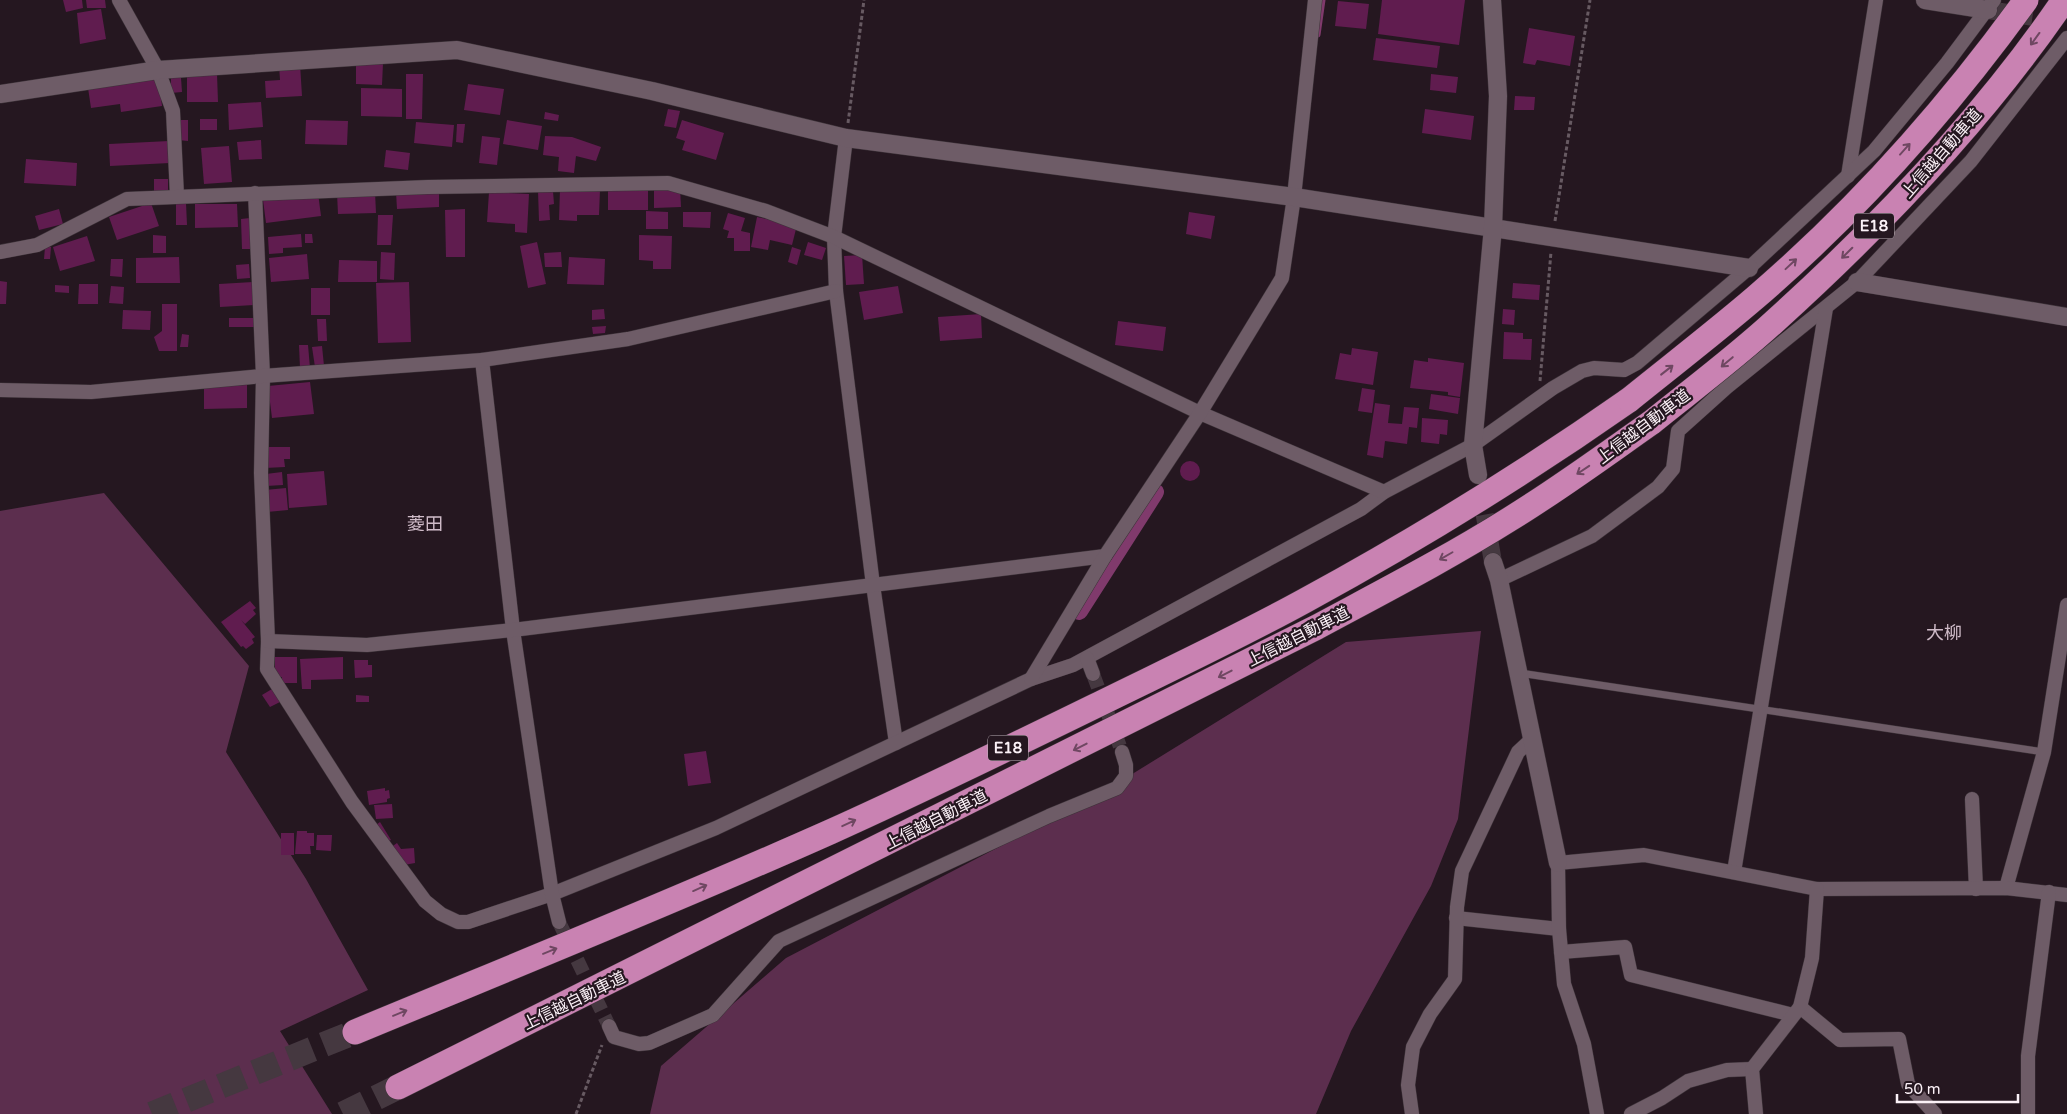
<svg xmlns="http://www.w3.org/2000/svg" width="2067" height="1114" viewBox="0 0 2067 1114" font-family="'Varela Round','Noto Sans JP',sans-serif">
<rect width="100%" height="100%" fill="#251720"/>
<g fill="#5c2e4e">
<path d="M104 493 249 666 226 752 306 879 368 990 280 1031 332 1114H0V511Z"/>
<path d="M1481 631 1458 819 1431 886 1351 1031 1316 1114H650L661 1066 786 958 1095 797 1346 642Z"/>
</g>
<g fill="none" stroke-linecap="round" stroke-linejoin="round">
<path stroke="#803a6c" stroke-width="5" d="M1318 35 1323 0"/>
<path stroke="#803a6c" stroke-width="18" d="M1079 611 1155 492"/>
</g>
<g fill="#601c4f">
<path d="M63 0H82L83 8 66 12Z"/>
<path d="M86 0H105L106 8H87Z"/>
<path d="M1382 0H1465L1459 45 1378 34Z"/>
<path d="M1338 1 1369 4 1366 29 1335 26Z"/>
<path d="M101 9 106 39 80 44 77 13Z"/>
<path d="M1529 28 1575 36 1570 66 1537 60 1535 65 1523 63Z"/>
<path d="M1376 38 1440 46 1437 68 1373 60Z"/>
<path d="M356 63H383L382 85 356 84Z"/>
<path d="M300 64 302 96 266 98 265 81 280 80 279 65Z"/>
<path d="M217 74 218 102H187V75Z"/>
<path d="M406 74H423L422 119H406Z"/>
<path d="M1431 74 1458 77 1456 93 1430 90Z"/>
<path d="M159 78 162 106 121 112 120 104 91 108 88 88Z"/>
<path d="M171 78H181L182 92 171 93Z"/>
<path d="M468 84 504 89 500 115 464 110Z"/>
<path d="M361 88 402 89V117L361 116Z"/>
<path d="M1515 96 1535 97 1534 110H1514Z"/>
<path d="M261 102 263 127 229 130 228 104Z"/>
<path d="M668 109 680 111 676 128 664 126Z"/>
<path d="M1425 109 1474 116 1471 140 1422 133Z"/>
<path d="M545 112 559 115 558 121 544 119Z"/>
<rect x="200" y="119" width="17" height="11"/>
<path d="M179 120H188V141L178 140Z"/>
<path d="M306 120 348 121 347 145 305 144Z"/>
<path d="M507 120 542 126 538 150 503 144Z"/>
<path d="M682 120 724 133 716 160 682 150 685 141 676 138Z"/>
<path d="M416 122 454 125 452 147 414 143Z"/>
<path d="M457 124H465L463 143 456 142Z"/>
<path d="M482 136 500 138 497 165 479 163Z"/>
<path d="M545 136 572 137 601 147 596 161 576 156 574 173 558 171 559 157 543 155Z"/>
<path d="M261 140 262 159 239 160 237 142Z"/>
<path d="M169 141 170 163 110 166 109 144Z"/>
<path d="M229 146 232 182 204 184 201 148Z"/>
<path d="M386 150 410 153 408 170 384 167Z"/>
<path d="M26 159 77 163 76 186 24 183Z"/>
<rect x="154" y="179" width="14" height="13"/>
<path d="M654 188H680L681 207 654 208Z"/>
<path d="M560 189 600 190 599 215H577V221L559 220Z"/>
<rect x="608" y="189" width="40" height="21"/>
<path d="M439 191V207L397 209 396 192Z"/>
<path d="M538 191H553L554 204 549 205 550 220 539 221Z"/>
<path d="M375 192 376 213 338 214 337 193Z"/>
<path d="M489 192 529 194 527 233 515 232V224L487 222Z"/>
<path d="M318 193 321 216 266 223 263 200Z"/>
<path d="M151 203 159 226 117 240 109 217Z"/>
<path d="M176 203H186L187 225H176Z"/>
<path d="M195 204H237L238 227 195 228Z"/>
<path d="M59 209 63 224 39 230 35 216Z"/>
<path d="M465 209V257H446L445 210Z"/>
<path d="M646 211 668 212V229H646Z"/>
<path d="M683 212H711L710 228 683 227Z"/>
<path d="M1189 212 1215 216 1211 239 1186 234Z"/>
<path d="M728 213 745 218 741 231 750 233V251H734V238H727L729 231 723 229Z"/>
<path d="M378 215H393L391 245H377Z"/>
<path d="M757 217 797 225 792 245 770 240 768 250 751 247Z"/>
<path d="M250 218 251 249H242L241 219Z"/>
<path d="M301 234 302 247 283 248V253L269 254 268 237Z"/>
<path d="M305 234H312L313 243H305Z"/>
<path d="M153 235 166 236V253H153Z"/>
<path d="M639 235 672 236 671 269H653V261L639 260Z"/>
<path d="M87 236 95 261 60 271 53 247Z"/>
<path d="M537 242 546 284 528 288 520 246Z"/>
<path d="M808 242 826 248 822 260 804 255Z"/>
<path d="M45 247H51L50 259H44Z"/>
<path d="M792 247 801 250 797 265 788 262Z"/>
<path d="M381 252 395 253 394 280 380 279Z"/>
<path d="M561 252 562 267H545L544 253Z"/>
<path d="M307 254 309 279 271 282 269 258Z"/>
<path d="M862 255 864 284 846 285 844 256Z"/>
<path d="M179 257 180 283H136V258Z"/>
<path d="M569 257 605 259 604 285 567 284Z"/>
<path d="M111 259H123L122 277 110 276Z"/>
<path d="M339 260 377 261V282H338Z"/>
<path d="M249 264 250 278 237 279 236 265Z"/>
<path d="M0 281 7 282 6 304H0Z"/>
<path d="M253 282 254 305 220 307 219 284Z"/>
<path d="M409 282 411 342 378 343 376 283Z"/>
<path d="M1513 283 1540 285 1539 300 1512 298Z"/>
<path d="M79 284H98V304H78Z"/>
<path d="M55 285 69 286V293L55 292Z"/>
<path d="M111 286 124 287 123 304 109 303Z"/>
<path d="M898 286 903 313 864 320 859 292Z"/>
<rect x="311" y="288" width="19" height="27"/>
<path d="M162 304H177V351H159L154 337 162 331Z"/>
<path d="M604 309 605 319 592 320V310Z"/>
<path d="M1503 309 1515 310 1514 325 1502 324Z"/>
<path d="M123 310 151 311 150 330 122 329Z"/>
<path d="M981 314 982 338 940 341 938 317Z"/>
<rect x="229" y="318" width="25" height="9"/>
<path d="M317 319H326L327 341H318Z"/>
<path d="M1118 321 1166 327 1163 351 1115 345Z"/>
<path d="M606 326 605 333 593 334 592 327Z"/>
<path d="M1504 332 1523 333V339H1532L1531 360 1503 359Z"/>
<path d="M182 334 189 335 188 347H180Z"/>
<path d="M299 345H308L310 368H300Z"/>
<path d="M322 346 324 366 315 367 312 347Z"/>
<path d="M1352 348 1378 352 1373 385 1335 379 1340 353 1351 355Z"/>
<path d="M1428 358 1464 363 1460 397 1448 395V392L1410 388 1414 360 1428 362Z"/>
<path d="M310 382 314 414 272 418 268 386Z"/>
<path d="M247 385V408L204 409V386Z"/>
<path d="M1362 388 1375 390 1372 413 1358 411Z"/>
<path d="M1431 394 1460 398 1458 414 1429 409Z"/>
<path d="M1375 403 1390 405 1388 423 1402 424 1404 407 1419 408 1417 428 1409 427 1407 444 1385 441 1383 458 1367 455Z"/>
<path d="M1422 418 1448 420 1447 435 1440 434 1439 444 1421 442Z"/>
<path d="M265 447H290V459H284L285 467 265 468Z"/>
<circle cx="1190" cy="471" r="10"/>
<path d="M324 471 327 505 289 508 287 474Z"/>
<path d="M282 472 283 485 266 486V474Z"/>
<path d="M286 488 288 510 267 512 265 490Z"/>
<path d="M250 601 256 608 253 610 256 614 245 624 241 620 255 637 252 639 254 643 246 649 243 646 241 647 221 622Z"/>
<path d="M275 657H297V683H282V677H275Z"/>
<path d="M343 657V679L311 680V689H302L300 659Z"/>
<path d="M354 660H368V665H372V677L355 678Z"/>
<path d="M272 689 280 702 270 707 262 695Z"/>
<path d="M356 695 369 696V702H356Z"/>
<path d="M706 751 711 783 688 786 684 754Z"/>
<path d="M385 788V791L389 790 390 798 387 799V802L369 805 367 791Z"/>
<path d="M392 804 393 818 376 819 374 805Z"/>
<path d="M380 822 391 840 387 842 376 825Z"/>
<path d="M297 831H307V833H314V846H310L311 854H295Z"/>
<rect x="281" y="833" width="13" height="22"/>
<path d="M317 835H332L331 851 316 850Z"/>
<path d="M397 843 401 849 414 848 415 863 404 865 390 848Z"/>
</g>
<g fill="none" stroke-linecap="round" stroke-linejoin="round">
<g stroke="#453840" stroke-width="14" stroke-dasharray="14 7" stroke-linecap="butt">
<path d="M1093 674 1122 752"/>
<path d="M559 922 609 1026"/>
</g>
<g stroke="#453840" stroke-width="18" stroke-dasharray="18 9" stroke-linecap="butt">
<path d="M1988 10 2067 22"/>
<path d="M1480 488 1493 562"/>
</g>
<g stroke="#453840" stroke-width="25" stroke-dasharray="25 12" stroke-linecap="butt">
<path d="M152 1114 355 1032"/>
<path d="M343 1114 398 1087"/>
</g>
<g stroke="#3d3339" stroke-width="8">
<path id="service" d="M1520 673 2044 752"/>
</g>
<g stroke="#3d3339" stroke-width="15">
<g id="minor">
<path d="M119 0 158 70 173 111 177 196"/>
<path d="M846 138 834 237 836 291 873 585 896 743"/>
<path d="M1848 176 1876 0"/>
<path d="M255 193 263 376 261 473 268 641 267 669 352 802 425 901 441 914 458 922H468L552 894 716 828 1031 679 1073 665 1361 509 1384 492 1473 445 1553 388 1582 371 1594 368 1624 370 1637 363 1749 268 1874 151 1947 63 1994 0"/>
<path d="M0 252 37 245 127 199 428 187 668 183 766 211 834 237 1200 413 1384 492"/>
<path d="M482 360 513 630 552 894 559 922"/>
<path d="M0 390 91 392 263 376 482 360 628 339 836 291"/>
<path d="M1499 580 1592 536 1658 487 1673 469 1678 431 1727 387 1857 282 1971 161 2067 38"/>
<path d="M268 641 367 645 513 630 1105 556"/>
<path d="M1087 658 1093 674"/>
<path d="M1031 679 1105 556 1200 413 1282 278 1294 197 1315 0"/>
<path d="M1972 799 1976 889"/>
<path d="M1734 872 1826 308"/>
<path d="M2006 888 2044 752 2067 605"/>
<path d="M1456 918 1559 929"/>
<path d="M1561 952 1625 947 1631 975 1793 1015"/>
<path d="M1800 1007 1840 1040 1899 1039 1908 1084 1935 1114"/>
<path d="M609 1026 614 1037 639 1044 649 1043 713 1015 779 941 1049 816 1117 788 1126 776V765L1122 752"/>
<path d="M1412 1114 1408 1085 1413 1047 1430 1014 1455 979 1457 907 1462 871 1518 752 1532 739"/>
<path d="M1597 1114 1584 1044 1564 984 1559 929 1558 863 1644 855 1817 889 2006 888 2067 895"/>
<path d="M1631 1114 1662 1098 1688 1081 1727 1070 1752 1069"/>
<path d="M1756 1114 1752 1069 1800 1007 1812 958 1817 889"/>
<path d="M2028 1114V1056L2049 892"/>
</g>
</g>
<g stroke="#3d3339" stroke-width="19">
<g id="tertiary">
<path d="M1925 0 1988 10"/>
<path d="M0 94 158 70 457 50 652 91 846 138 1294 197 1749 268"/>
<path d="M1857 282 2067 317"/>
<path d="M1478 475 1473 445 1493 227 1498 96 1492 0"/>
<path d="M1493 562 1499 580 1558 863"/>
</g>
</g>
<g stroke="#3d3339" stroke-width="26">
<g id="motorway">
<path d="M355 1032C514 966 673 902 830 832 919 792 1007 749 1095 706 1166 671 1237 638 1306 600 1418 539 1525 473 1629 400"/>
<path d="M398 1087 1317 627C1382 592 1448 558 1510 519 1559 489 1605 455 1652 422"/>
</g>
</g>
<g stroke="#675a62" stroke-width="3" stroke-dasharray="4 2.5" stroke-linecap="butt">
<path d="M848 123 864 0"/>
<path d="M1555 221 1590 0"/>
<path d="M1540 381 1551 252"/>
<path d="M576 1114 602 1045"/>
</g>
<use href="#service" stroke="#6e5c67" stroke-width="7"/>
<use href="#minor" stroke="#6e5c67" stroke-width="14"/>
<use href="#tertiary" stroke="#6e5c67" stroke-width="18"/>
<use href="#motorway" stroke="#c982b2" stroke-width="25"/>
<g stroke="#3d3339" stroke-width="26" stroke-linecap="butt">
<g id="motorway-bridge">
<path d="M1629 400C1671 366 1714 333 1756 297 1857 210 1948 108 2026 0"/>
<path d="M1652 422C1693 389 1736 357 1775 321 1881 225 1983 119 2064 0"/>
</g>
</g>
<use href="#motorway-bridge" stroke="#c982b2" stroke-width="25"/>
</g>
<defs><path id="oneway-shaft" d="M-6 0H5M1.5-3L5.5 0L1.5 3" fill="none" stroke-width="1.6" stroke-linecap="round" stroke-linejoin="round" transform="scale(1.25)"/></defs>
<g stroke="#6f4762">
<use href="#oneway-shaft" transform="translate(2035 39) rotate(126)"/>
<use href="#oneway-shaft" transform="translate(1905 149) rotate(-48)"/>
<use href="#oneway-shaft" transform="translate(1847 253) rotate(135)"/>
<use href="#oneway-shaft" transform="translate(1791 264) rotate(-43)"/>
<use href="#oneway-shaft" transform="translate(1727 362) rotate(140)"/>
<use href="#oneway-shaft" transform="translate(1667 370) rotate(-38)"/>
<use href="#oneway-shaft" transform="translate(1583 470) rotate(146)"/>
<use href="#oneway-shaft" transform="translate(1446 556) rotate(150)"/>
<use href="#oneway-shaft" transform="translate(1225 674) rotate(153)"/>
<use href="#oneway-shaft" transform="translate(1080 747) rotate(153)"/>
<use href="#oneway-shaft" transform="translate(849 823) rotate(-25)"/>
<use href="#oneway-shaft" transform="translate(700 888) rotate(-24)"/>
<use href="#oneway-shaft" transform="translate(550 951) rotate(-22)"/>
<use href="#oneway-shaft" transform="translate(400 1013) rotate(-22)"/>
</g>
<g text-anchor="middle" stroke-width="4.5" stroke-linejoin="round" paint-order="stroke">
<g fill="#251720" stroke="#bbb0b6" stroke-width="1">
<rect x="1854" y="213.5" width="40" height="25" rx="4"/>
<rect x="988" y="735.5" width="40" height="25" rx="4"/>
</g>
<g font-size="15" font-weight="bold" fill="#fbf1f7">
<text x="1874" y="231">E18</text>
<text x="1008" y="753">E18</text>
</g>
<g font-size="16" fill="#fbf1f7" stroke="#251720">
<text transform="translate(1941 153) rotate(-49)" y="6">上信越自動車道</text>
<text transform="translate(1643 426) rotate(-37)" y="6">上信越自動車道</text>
<text transform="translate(1298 636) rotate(-27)" y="6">上信越自動車道</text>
<text transform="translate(936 819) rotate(-27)" y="6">上信越自動車道</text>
<text transform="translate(574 1000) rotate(-26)" y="6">上信越自動車道</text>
</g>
<g font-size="18" fill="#cebac7" stroke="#251720">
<text x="425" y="530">菱田</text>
<text x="1944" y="639">大柳</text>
</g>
</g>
<path d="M1897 1094v8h121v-8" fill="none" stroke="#fbf1f7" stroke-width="2.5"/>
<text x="1904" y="1094" font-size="15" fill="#fbf1f7" stroke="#251720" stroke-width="4" paint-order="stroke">50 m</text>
</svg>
